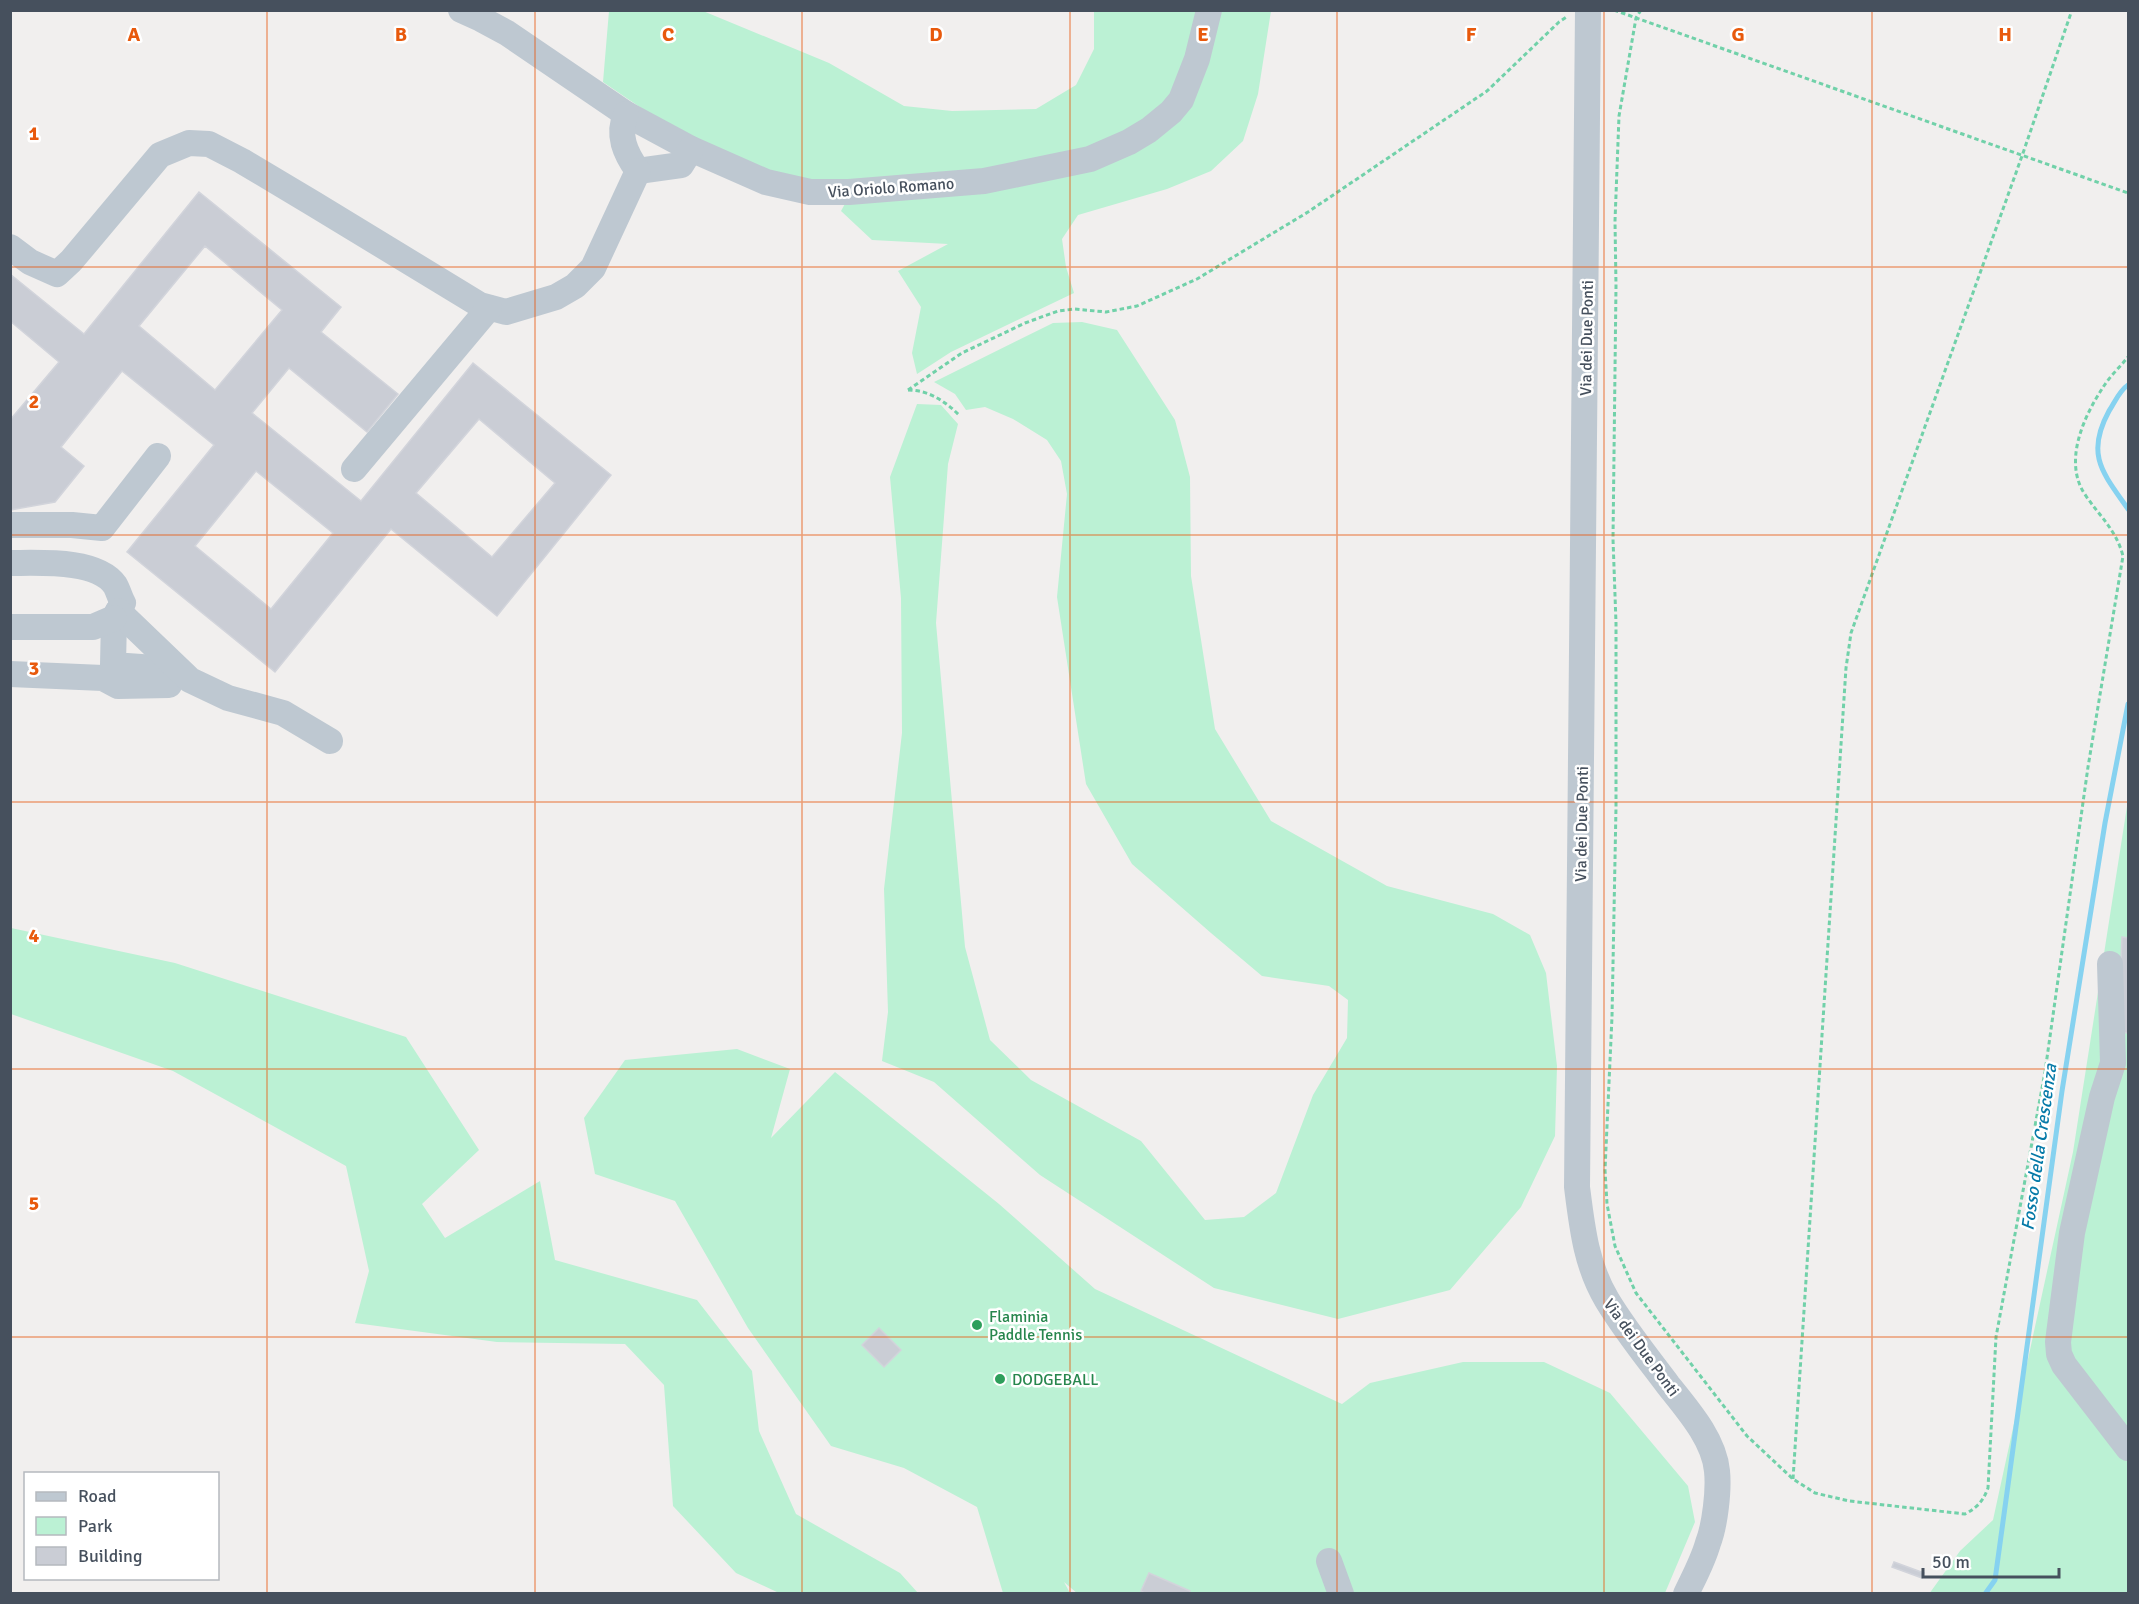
<svg xmlns="http://www.w3.org/2000/svg" width="2139" height="1604" viewBox="0 0 2139 1604" font-family="Signika,sans-serif">
<rect width="100%" height="100%" fill="#f1efee"/>
<g fill="#bbf1d4">
<path d="M609 11H703L829 63 904 106 952 111 1036 109 1076 85 1094 49V11H1271L1258 94 1243 141 1211 171 1167 189 1078 215 1062 239 1066 267 1074 293 951 352 917 374 912 353 921 307 898 271 948 244 872 240 841 211 857 182 801 181 770 171 672 129 603 82Z"/>
<path d="M1082 322 1117 330 1175 420 1190 477 1191 576 1215 729 1271 821 1387 886 1493 914 1530 935 1546 973 1557 1066 1555 1136 1521 1207 1450 1290 1338 1319 1214 1288 1040 1175 934 1082 882 1061 888 1012 884 889 902 733 901 598 890 477 917 404 941 405 958 424 948 464 936 623 965 947 990 1040 1031 1080 1141 1141 1205 1220 1244 1217 1276 1193 1313 1095 1347 1038 1348 1000 1329 986 1262 976 1211 933 1132 864 1086 784 1057 597 1067 494 1061 461 1047 440 1013 419 985 407 966 410 955 394 934 382 1053 323Z"/>
<path d="M2128 800V1593L1929 1594 1960 1551 1993 1520 2073 1152Z"/>
<path d="M11 928 175 963 406 1037 479 1150 422 1204 445 1238 540 1181 555 1260 697 1300 752 1371 759 1431 796 1514 900 1573 918 1593H779L736 1573 673 1506 664 1385 625 1344 497 1342 355 1323 369 1271 346 1166 173 1071 11 1014Z"/>
<path d="M737 1049 790 1069 771 1138 835 1072 999 1204 1095 1289 1342 1404 1370 1383 1463 1362H1544L1610 1393 1688 1486 1695 1522 1665 1593 1078 1594 1064 1582 1070 1593H1003L977 1507 904 1468 831 1446 748 1328 675 1201 595 1174 584 1118 625 1060Z"/>
</g>
<g fill="none" stroke-linecap="round" stroke-linejoin="round">
<g stroke="#86d2f0" stroke-width="5">
<path d="M2128 385C2119 391 2115 402 2109 411 2085 455 2103 473 2128 509"/>
<path d="M1985 1594 1995 1580 2062 1091 2105 823 2128 704"/>
</g>
</g>
<g fill="#cacdd5" stroke="#d2d4db" stroke-width="1.5" fill-rule="evenodd">
<path d="M199 192 341 307 321 332 398 394 367 432 289 368 252 413 361 501 473 363 611 475 497 616 391 529 275 672 127 552 214 445 122 371 61 447 84 466 55 502 10 510V420L59 362 10 321V274L84 334ZM205 246 282 310 215 390 139 326ZM479 419 555 483 492 557 416 493ZM256 471 333 533 271 609 195 546Z"/>
<path d="M2122 937 2128 938V1033L2118 1032Z"/>
<path d="M879 1328 901 1350 884 1367 862 1345Z"/>
<path d="M1894 1562 1924 1573 1922 1578 1892 1567Z"/>
<path d="M1149 1573 1190 1591 1189 1594H1146L1141 1591Z"/>
</g>
<g fill="none" stroke-linecap="round" stroke-linejoin="round">
<g stroke="#71d1a9" stroke-width="3" stroke-dasharray="4.5 3" stroke-linecap="butt">
<path d="M1614 10 2128 193"/>
<path d="M1641 10 1636 18 1619 116 1615 221 1616 286 1613 539 1616 623V807L1612 1017 1605 1170 1607 1204 1615 1246 1636 1293 1747 1436 1793 1479 1815 1493 1849 1501 1965 1514C1978 1507 1983 1501 1988 1488L1996 1337 2045 1072 2088 767 2123 556C2116 529 2099 516 2084 493 2064 461 2083 418 2102 389 2109 377 2120 367 2128 357"/>
<path d="M908 390 962 353 1025 323 1058 311 1075 309 1106 312 1137 306 1197 279 1308 212 1487 91 1559 22 1568 16"/>
<path d="M908 390C928 390 945 401 959 415"/>
<path d="M1793 1479 1846 668 1851 633 2022 156 2072 10"/>
</g>
<g stroke="#bec8d1" stroke-width="26">
<path d="M461 10 481 19 507 33 626 114 691 149 766 182 810 192H849L984 181 1090 159 1129 142 1149 130 1171 112 1181 100 1197 59 1209 10"/>
<path d="M1588 10 1577 1187C1582 1227 1586 1265 1607 1300 1625 1330 1647 1357 1668 1385 1687 1409 1714 1439 1717 1471 1719 1490 1715 1525 1708 1543 1703 1561 1694 1577 1686 1594"/>
<path d="M626 114C617 135 625 153 638 171L681 165 691 149"/>
<path d="M10 247 30 262 57 274 71 261 160 155 189 143 209 144 242 161 314 204 480 305 506 312 556 297 575 286 593 268 638 171"/>
<path d="M354 469 489 308"/>
<path d="M10 525H72L102 528 158 456"/>
<path d="M10 563C39 563 97 559 115 585 118 590 120 598 123 603L114 618 113 665 155 668 169 685 118 686 103 678 10 674"/>
<path d="M118 611 190 680 228 698 283 713 330 741"/>
<path d="M10 627H93L114 618"/>
<path d="M2110 964 2113 1063 2102 1097 2072 1233 2058 1342 2059 1354 2064 1365 2128 1448"/>
<path d="M1329 1561 1341 1594"/>
</g>
</g>
<path fill="none" stroke="#e8590c" stroke-width="1.5" stroke-opacity="0.55" d="M267 10V1594M535 10V1594M802 10V1594M1070 10V1594M1337 10V1594M1604 10V1594M1872 10V1594M10 267H2128M10 535H2128M10 802H2128M10 1069H2128M10 1337H2128"/>
<g fill="#2e9e5b" stroke="#fff" stroke-width="2">
<circle cx="977" cy="1325" r="6"/>
<circle cx="1000" cy="1379" r="6"/>
</g>
<g text-anchor="middle" stroke-width="5" stroke-linejoin="round" paint-order="stroke">
<g font-size="16" fill="#46505d" stroke="#fff">
<text transform="translate(891 187) rotate(-4)" y="6">Via Oriolo Romano</text>
<text transform="translate(1586 338) rotate(-89)" y="6">Via dei Due Ponti</text>
<text transform="translate(1581 824) rotate(-89)" y="6">Via dei Due Ponti</text>
<text transform="translate(1642 1347) rotate(54)" y="6">Via dei Due Ponti</text>
</g>
<g font-size="16" fill="#27864d" stroke="#fff" text-anchor="start">
<text x="989" y="1322">Flaminia<tspan x="989" dy="18">Paddle Tennis</tspan></text>
<text x="1012" y="1385">DODGEBALL</text>
</g>
<g font-size="18" font-style="italic" fill="#067aa8" stroke="#fff">
<text transform="translate(2039 1147) rotate(-82)" y="6">Fosso della Crescenza</text>
</g>
</g>
<g font-size="20" text-anchor="middle" font-weight="bold" fill="#e8590c" stroke="#fff" stroke-width="5" stroke-linejoin="round" paint-order="stroke">
<text x="134" y="41">A</text>
<text x="401" y="41">B</text>
<text x="668" y="41">C</text>
<text x="936" y="41">D</text>
<text x="1203" y="41">E</text>
<text x="1471" y="41">F</text>
<text x="1738" y="41">G</text>
<text x="2005" y="41">H</text>
<text x="34" y="140">1</text>
<text x="34" y="408">2</text>
<text x="34" y="675">3</text>
<text x="34" y="942">4</text>
<text x="34" y="1210">5</text>
</g>
<rect width="2139" height="1604" fill="none" stroke="#46505d" stroke-width="24"/>
<rect x="24" y="1472" width="195" height="108" fill="#ffffff" stroke="#b5b9be" stroke-width="1.5"/>
<rect x="36" y="1492" width="30" height="9" fill="#bec8d1" stroke="#b5b9be" stroke-width="1.5"/>
<text x="78" y="1502" font-size="18" fill="#46505d">Road</text>
<rect x="36" y="1517" width="30" height="18" fill="#bbf1d4" stroke="#b5b9be" stroke-width="1.5"/>
<text x="78" y="1532" font-size="18" fill="#46505d">Park</text>
<rect x="36" y="1547" width="30" height="18" fill="#cacdd5" stroke="#b5b9be" stroke-width="1.5"/>
<text x="78" y="1562" font-size="18" fill="#46505d">Building</text>
<path d="M1923 1568v9h136v-9" fill="none" stroke="#46505d" stroke-width="3"/>
<text x="1932" y="1568" font-size="18" fill="#46505d" stroke="#ffffff" stroke-width="4.5" paint-order="stroke">50 m</text>
</svg>
